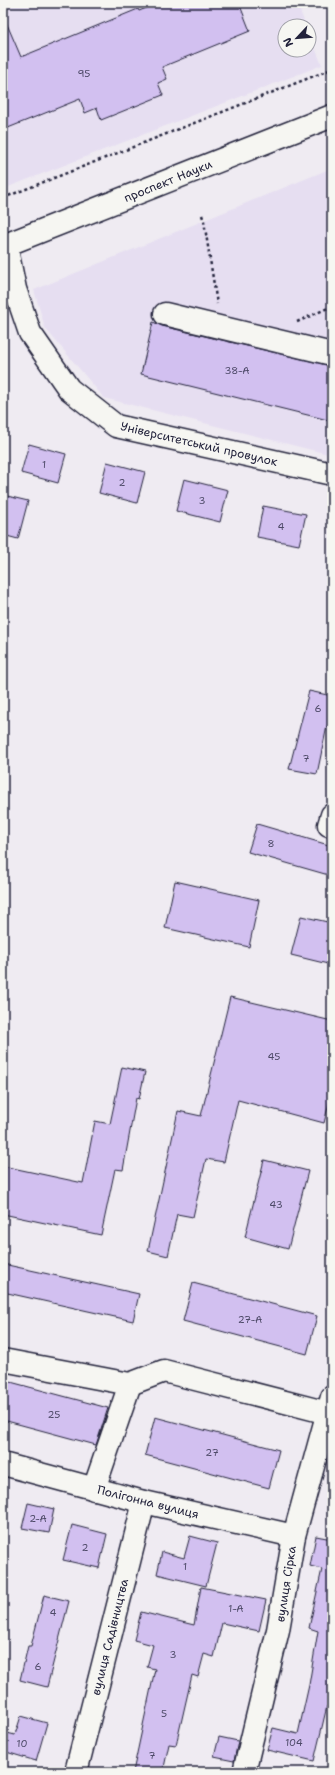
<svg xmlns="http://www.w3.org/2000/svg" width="335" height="1775" viewBox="0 0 335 1775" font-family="'Shantell Sans',sans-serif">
<rect width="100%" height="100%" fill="#efebf2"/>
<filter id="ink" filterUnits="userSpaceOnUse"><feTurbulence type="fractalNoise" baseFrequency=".025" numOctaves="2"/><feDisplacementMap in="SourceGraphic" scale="8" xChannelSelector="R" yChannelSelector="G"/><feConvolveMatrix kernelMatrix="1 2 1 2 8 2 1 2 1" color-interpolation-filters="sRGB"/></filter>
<g filter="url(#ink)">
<g fill="#e6def1">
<path d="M3 3H297L306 26H285V50H309V33L322 65 3 189Z"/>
<path d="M332 168V455L104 398 45 328 34 290Z"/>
</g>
<g fill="#d2c0f0" stroke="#22223b">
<path d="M159 3H239L250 31 162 67 167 79 158 83 163 95 101 120 97 108 85 113 80 99 3 130V15L21 57 138 9 139 11Z"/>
<path d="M153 322 162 326 332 366V421L141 374Z"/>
<path d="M29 444 66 454 58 483 21 473Z"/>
<path d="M107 462 145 472 137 503 99 493Z"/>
<path d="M184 479 228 490 220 522 176 511Z"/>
<path d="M3 495 28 501 18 539 3 535Z"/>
<path d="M263 506 306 514 299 545 257 537Z"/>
<path d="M309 691 332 696V728L327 726 317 774 289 769Z"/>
<path d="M257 824 332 846V876L248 852Z"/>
<path d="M175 881 259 900 249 947 165 928Z"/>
<path d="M301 916 332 923V965L291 955Z"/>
<path d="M230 997 332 1021V1091L324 1123 238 1100 224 1162 206 1159 193 1217 177 1214 168 1256 148 1251 178 1111 201 1116Z"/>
<path d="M122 1067 145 1072 139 1099 136 1098 123 1170 115 1169 101 1235 3 1214V1166L83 1183 95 1121 110 1124Z"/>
<path d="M264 1160 308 1171 288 1249 245 1237Z"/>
<path d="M3 1264 139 1294 133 1321 3 1292Z"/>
<path d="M193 1283 317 1316 307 1354 183 1321Z"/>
<path d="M3 1380 108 1408 96 1445 3 1420Z"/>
<path d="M155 1417 279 1450 269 1488 145 1455Z"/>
<path d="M28 1503 54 1509 49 1533 22 1528Z"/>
<path d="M72 1525 107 1534 99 1568 63 1560Z"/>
<path d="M190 1536 217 1543 206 1586 157 1574 162 1552 184 1558Z"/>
<path d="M316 1536 332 1539V1663L328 1688 332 1689V1706H327L314 1761 267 1750 273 1728 298 1734 309 1685 318 1631 309 1628 322 1569 310 1566Z"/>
<path d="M201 1587 266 1600 259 1631 222 1623 214 1657 204 1654 198 1677 192 1675 176 1745 169 1744 163 1772H133L155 1669 147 1667 153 1645 134 1640 141 1612 194 1625Z"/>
<path d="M44 1595 69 1601 47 1687 20 1680 28 1646H31Z"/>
<path d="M21 1716 47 1723 36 1761 3 1751V1732L15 1735Z"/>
<path d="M219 1737 238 1741 234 1761 214 1757Z"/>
</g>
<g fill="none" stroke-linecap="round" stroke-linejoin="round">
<g stroke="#22223b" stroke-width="25">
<g id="minor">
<path d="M6 245 15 289 30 333 69 389 116 426 332 474"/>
<path d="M165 314 332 354"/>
<path d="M329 825 332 815"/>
<path d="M3 1360 130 1384 94 1489"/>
<path d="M130 1384 164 1371 328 1413"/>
<path d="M3 1464 144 1502 294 1536"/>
<path d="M76 1772 144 1502"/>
<path d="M244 1772 278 1630 294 1536 332 1397"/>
</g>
</g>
<g stroke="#22223b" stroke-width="25">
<path id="major" d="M3 246 332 116"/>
</g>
<g stroke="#22223b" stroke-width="2.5" stroke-dasharray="3 3" stroke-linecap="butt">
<path d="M3 198 332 69"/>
<path d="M202 215 204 221 217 304"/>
<path d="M297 322 332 306"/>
</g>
<use href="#minor" stroke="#f6f6f2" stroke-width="22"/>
<use href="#major" stroke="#f6f6f2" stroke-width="22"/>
</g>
</g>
<g text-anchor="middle" stroke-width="4" stroke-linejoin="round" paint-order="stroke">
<g font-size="10" fill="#4e4a68">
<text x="84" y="77">95</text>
<text x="237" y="374">38-А</text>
<text x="44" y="468">1</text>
<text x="122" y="486">2</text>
<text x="202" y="504">3</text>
<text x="281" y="530">4</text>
<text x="318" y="712">6</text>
<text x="306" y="762">7</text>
<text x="271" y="847">8</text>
<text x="274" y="1060">45</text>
<text x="276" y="1208">43</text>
<text x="250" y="1323">27-А</text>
<text x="54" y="1418">25</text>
<text x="212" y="1456">27</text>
<text x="38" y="1522">2-А</text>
<text x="85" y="1551">2</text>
<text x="185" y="1570">1</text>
<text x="236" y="1612">1-А</text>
<text x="53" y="1616">4</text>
<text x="173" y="1658">3</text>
<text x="38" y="1670">6</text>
<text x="164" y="1717">5</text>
<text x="294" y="1746">104</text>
<text x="22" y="1747">10</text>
<text x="152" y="1759">7</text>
</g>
<g font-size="12" fill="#22223b" stroke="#f6f6f2">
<text transform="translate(168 181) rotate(-22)" y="4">проспект Науки</text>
<text transform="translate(199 444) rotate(13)" y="4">Університетський провулок</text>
<text transform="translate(148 1502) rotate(14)" y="4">Полігонна вулиця</text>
<text transform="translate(286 1584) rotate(-81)" y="4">вулиця Сірка</text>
<text transform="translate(110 1637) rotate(-76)" y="4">вулиця Садівництва</text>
</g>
</g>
<rect width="335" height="1775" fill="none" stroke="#f6f6f2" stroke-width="16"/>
<rect x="8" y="8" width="319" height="1759" fill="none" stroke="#22223b" stroke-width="1.5" filter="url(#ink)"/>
<g transform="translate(297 38) rotate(244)"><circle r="19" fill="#f6f6f2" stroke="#a1a1a9"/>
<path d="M0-3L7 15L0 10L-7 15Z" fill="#22223b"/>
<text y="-6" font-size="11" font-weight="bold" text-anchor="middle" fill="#22223b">N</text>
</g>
</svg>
